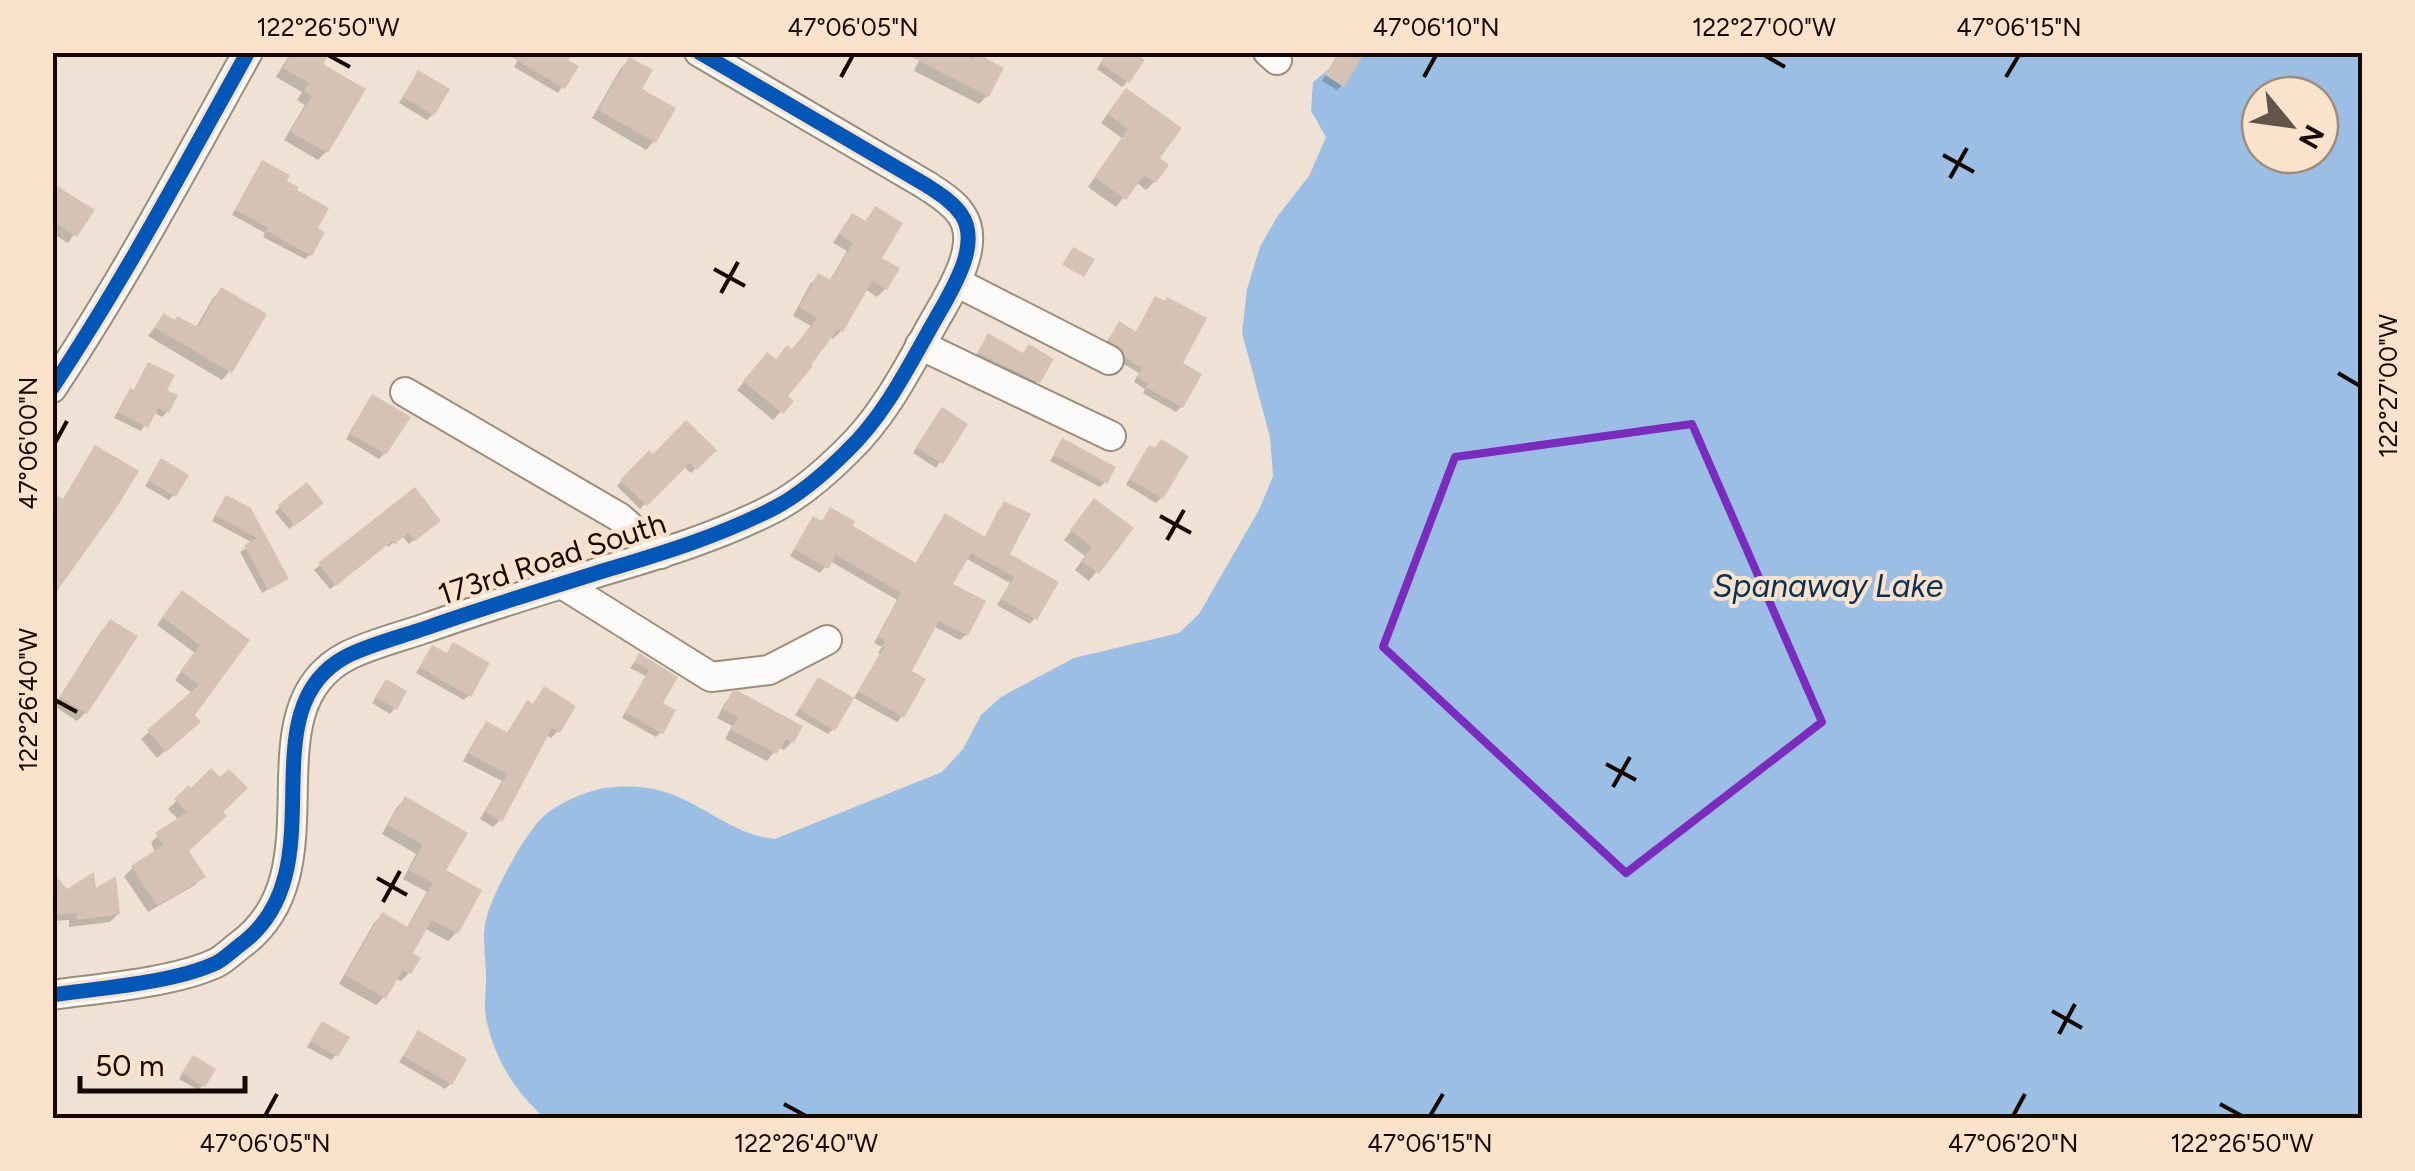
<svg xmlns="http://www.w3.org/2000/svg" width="2415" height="1171" viewBox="0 0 2415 1171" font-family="Figtree,sans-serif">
<rect width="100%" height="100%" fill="#efe2d5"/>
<path fill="#9abee4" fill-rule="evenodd" d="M1346 53H2362V1118H545C516 1093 496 1061 487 1023 483 1009 486 992 486 977 486 958 481 934 487 916 493 893 525 833 543 817 558 803 584 792 604 788 627 785 650 786 671 794 708 808 735 835 775 839L942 772 963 749 981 715 1001 697 1040 676 1074 658 1179 633 1199 614 1259 510 1273 476 1270 437 1242 333 1247 289 1260 247 1277 217 1309 176 1326 137 1311 111 1313 82 1338 62ZM2260 95H2320V155H2260Z"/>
<g fill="#0003">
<path d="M291 52H327L320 65 326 152 318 160 284 140 305 105 297 100 302 92 276 77Z"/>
<path d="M522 52 565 60 575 67 558 93 514 67Z"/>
<path d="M923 52H969L1001 69 987 96 979 104 914 71Z"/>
<path d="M1108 52 1127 82 1122 87 1097 69Z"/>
<path d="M1339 52 1342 85 1337 90 1322 81Z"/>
<path d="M629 60 654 141 646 150 592 118 621 68Z"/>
<path d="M414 79 432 115 427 120 399 103Z"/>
<path d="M1118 99 1156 159 1154 182 1146 190 1136 182 1116 207 1088 187 1122 138 1101 123Z"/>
<path d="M258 168 284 182 314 229 310 255 305 259 263 237 265 233 232 215Z"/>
<path d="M52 185 91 210 68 243 52 233Z"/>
<path d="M875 209 878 259 885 289 877 297 865 289 841 331 833 339 829 336 784 396 790 402 773 420 737 390 760 363 775 361 792 352 811 326 793 316 810 284 818 276 829 282 847 251 833 243 845 224 853 216 864 223Z"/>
<path d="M221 290 230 371 222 380 148 336 163 316 195 329 213 298Z"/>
<path d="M1151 304 1180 364 1181 407 1176 412 1143 393 1145 389 1134 382 1139 373 1122 363 1104 345 1119 324 1135 334Z"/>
<path d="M988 336 1038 381 1033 386 974 358Z"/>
<path d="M149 365 164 391 167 412 162 417 153 412 141 431 114 418 126 396 130 391 133 392 144 370Z"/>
<path d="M368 402 384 454 379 459 346 439Z"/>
<path d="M937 415 965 424 936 468 913 453Z"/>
<path d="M1062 441 1105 482 1100 487 1050 461Z"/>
<path d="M714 450 691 473 683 466 640 509 617 486 649 454 653 457Z"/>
<path d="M1144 453 1161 498 1156 503 1126 485Z"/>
<path d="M161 461 174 495 169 500 145 486Z"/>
<path d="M414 490 432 525 409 544 402 536 388 547 386 544 330 589 314 570Z"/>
<path d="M222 503 248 510 280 583 262 593 240 552 253 543 212 521Z"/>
<path d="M1005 504 1007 555 1035 618 1030 624 997 605 1010 583 965 558 950 585 966 635 960 640 933 626 908 672 902 716 897 722 854 698 880 654 878 653 882 647 874 643 897 600 830 561 820 573 790 556 808 525 821 523 825 516 849 527 915 565 940 522 984 539 999 509Z"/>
<path d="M280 507 316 508 289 529 275 512Z"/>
<path d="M1087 510 1130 529 1089 581 1075 570 1085 556 1064 540Z"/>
<path d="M175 600 246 640 192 715 190 729 157 758 141 739 193 694 175 680 195 653 157 625Z"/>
<path d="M111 622 85 713 77 721 54 706 102 630Z"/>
<path d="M432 648 446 655 449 650 469 695 464 700 416 673Z"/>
<path d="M639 656 674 678 659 704 661 732 656 737 622 718 646 676 630 668Z"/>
<path d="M818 680 833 729 828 734 795 715Z"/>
<path d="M386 682 395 708 390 714 372 703Z"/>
<path d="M544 690 558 731 551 738 546 735 500 820 493 827 480 819 502 781 463 761 480 731 486 724 506 735 521 710 532 706Z"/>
<path d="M733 694 792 742 784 750 778 747 767 761 725 739 732 726 717 718 725 703Z"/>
<path d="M189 789 220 813 186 851 203 877 195 885 148 912 124 876 133 868 155 853 151 842 179 820 168 809Z"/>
<path d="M405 799 443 871 456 933 448 941 424 928 409 954V973L401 981 395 978 384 997 376 1005 339 984 374 923 382 915 406 929 427 892 403 879 416 854 382 834 397 807Z"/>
<path d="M52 875 66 892H94L118 914 110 922 69 927V920L52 921Z"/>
<path d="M318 1029 336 1055 331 1060 307 1047Z"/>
<path d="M418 1033 450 1084 445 1089 399 1062Z"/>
<path d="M188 1063 203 1085 198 1090 179 1079Z"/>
</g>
<g fill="#d6c2b4">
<path d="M292 52H330L323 64 366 89 328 153 290 132 312 96 304 91 309 83 283 68Z"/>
<path d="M503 52H573L568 60 579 66 565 89Z"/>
<path d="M902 52H961L973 59 976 53 1004 68 989 97Z"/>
<path d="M1107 52H1134L1145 60 1129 83 1100 63Z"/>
<path d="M1339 52H1365L1344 87 1325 75Z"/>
<path d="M629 57 653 70 642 89 676 108 656 143 598 110Z"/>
<path d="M418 70 450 89 434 116 403 97Z"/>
<path d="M1126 88 1182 128 1160 158 1169 165 1156 183 1144 175 1126 200 1094 177 1128 129 1107 114Z"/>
<path d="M262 160 290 175 287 181 299 187 297 190 329 208 318 228 325 232 312 256 266 231 268 228 235 210Z"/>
<path d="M52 183 95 210 77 237 52 221Z"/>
<path d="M875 206 903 223 882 258 900 268 887 290 872 281 843 332 838 329 811 365 813 366 788 396 794 401 783 414 743 381 767 352 776 359 787 345 792 349 817 318 799 307 818 273 831 280 853 243 839 234 852 213 866 221Z"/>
<path d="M1073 247 1095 259 1084 277 1062 265Z"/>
<path d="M221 287 267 314 232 373 155 328 163 313 175 320 177 316 198 327Z"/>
<path d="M1155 296 1165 301 1167 297 1207 318 1183 363 1202 374 1183 408 1146 387 1148 383 1137 377 1142 368 1126 358 1123 350 1108 340 1119 321 1136 332Z"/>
<path d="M988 333 1023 353 1029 344 1054 359 1040 383 977 353Z"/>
<path d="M148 362 175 375 167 390 178 395 169 413 158 408 148 428 118 412 130 388 134 390Z"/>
<path d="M372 394 411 417 386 455 349 433Z"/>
<path d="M942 407 968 424 943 464 916 447Z"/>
<path d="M686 420 717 450 697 470 690 463 647 506 620 480 649 450 653 454Z"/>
<path d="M1062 438 1116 467 1107 484 1053 455Z"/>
<path d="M1161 439 1189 456 1163 499 1129 479 1149 445 1155 448Z"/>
<path d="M95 445 139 471 117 507 52 598V492L63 499Z"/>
<path d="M161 458 189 475 176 497 148 480Z"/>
<path d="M307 482 324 503 295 526 278 505Z"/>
<path d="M415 487 441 521 415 541 408 533 395 544 392 541 336 586 318 563Z"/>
<path d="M226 495 251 508 289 579 268 590 244 545 257 538 215 515Z"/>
<path d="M1094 498 1134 528 1099 574 1081 561 1092 547 1070 530Z"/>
<path d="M1004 501 1031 514 1010 554 1059 582 1037 620 1001 599 1014 577 971 553 953 584 986 601 968 636 939 621 912 671 926 679 904 718 858 691 884 648 882 647 885 641 878 637 901 593 836 555 828 569 794 549 813 516 822 521 830 507 855 521 853 526 916 563 945 513 985 537Z"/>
<path d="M182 590 250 640 195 715 201 722 166 752 147 730 199 685 180 671 200 645 162 617Z"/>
<path d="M110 619 138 636 87 714 60 697Z"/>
<path d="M453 642 490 663 471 697 419 667 432 645 447 653Z"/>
<path d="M639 653 678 677 663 703 676 710 663 734 625 712 649 670 634 662Z"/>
<path d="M818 677 854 698 835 731 799 709Z"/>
<path d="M386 679 407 691 397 710 375 697Z"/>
<path d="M544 686 576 706 560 733 552 728 502 822 485 812 507 774 468 753 486 721 508 733 527 700 533 704Z"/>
<path d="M738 691 803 726 794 743 786 739 777 754 731 730 738 717 723 709 732 692Z"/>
<path d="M211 768 220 777 229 769 248 788 223 812 227 816 189 851 206 877 157 906 131 866 163 845 155 833 187 812 174 799 189 785 191 788Z"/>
<path d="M405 796 468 833 446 870 482 890 458 934 432 920 413 953 421 958 411 974 403 969 386 999 345 975 382 912 408 927 433 883 409 870 423 845 388 825Z"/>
<path d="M52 871 67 889 94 872 96 888 116 876 120 914 77 920 76 913 55 915Z"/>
<path d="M322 1021 350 1037 338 1057 310 1041Z"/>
<path d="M418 1030 467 1059 452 1085 403 1056Z"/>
<path d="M193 1055 216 1069 205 1087 182 1073Z"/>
</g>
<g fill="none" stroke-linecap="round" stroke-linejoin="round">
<g stroke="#9c8d78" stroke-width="32">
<g id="minor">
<path d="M1268 52 1277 60"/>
<path d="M956 282 1109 360"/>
<path d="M920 345 1111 436"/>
<path d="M52 388C124 280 185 165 248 52"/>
<path d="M405 392 619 517 661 554"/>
<path d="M562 584 711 677 769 670 827 640"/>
<path d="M52 995C100 988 173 983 216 963 224 959 232 951 240 945 342 871 243 710 347 656 371 644 400 637 426 628 485 607 546 589 606 570 664 553 722 535 776 507 802 493 827 471 847 451 889 411 914 355 943 306 957 281 980 241 961 214 952 201 938 193 926 185L699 52"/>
</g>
</g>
<use href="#minor" stroke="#fdfbf9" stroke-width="28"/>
<g stroke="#fae3ca" stroke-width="21">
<g id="cycleway">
<path d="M52 388C124 280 185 165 248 52"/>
<path d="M52 995C100 988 173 983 216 963 224 959 232 951 240 945 342 871 243 710 347 656 371 644 400 637 426 628 485 607 546 589 606 570 664 553 722 535 776 507 802 493 827 471 847 451 889 411 914 355 943 306 957 281 980 241 961 214 952 201 938 193 926 185L699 52"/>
</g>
</g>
<use href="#cycleway" stroke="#0057b8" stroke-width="15"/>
</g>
<path fill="none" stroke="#7b2cbf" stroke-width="8" stroke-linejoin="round" d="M1692 424 1822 722 1626 873 1383 647 1455 457Z"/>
<path fill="none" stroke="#160800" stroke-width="4" d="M328 55 350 67M1764 55 1785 67M841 77 853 55M1424 77 1436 55M2006 77 2019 55M1943 155 1974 172M1950 178 1967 148M714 269 745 286M721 293 738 262M2338 373 2360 386M55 443 67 421M1160 516 1191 533M1167 540 1184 510M55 700 77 712M1606 764 1636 780M1613 787 1630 757M377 878 407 895M383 902 400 871M2052 1011 2082 1028M2059 1034 2075 1004M784 1104 806 1116M2220 1104 2242 1116M265 1116 277 1094M1430 1116 1443 1094M2013 1116 2025 1094"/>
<g text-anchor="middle" stroke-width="8" stroke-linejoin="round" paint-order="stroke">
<g font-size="30" fill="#160800" stroke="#fae3ca">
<text transform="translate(552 559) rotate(-18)" y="10">173rd Road South</text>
</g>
<g font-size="32" font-style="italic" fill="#073258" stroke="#fae3ca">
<text x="1828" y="597">Spanaway Lake</text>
</g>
</g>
<rect width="2415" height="1171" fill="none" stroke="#fae3ca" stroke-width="110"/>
<g transform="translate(2290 125) rotate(119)"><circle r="48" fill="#fae3ca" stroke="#9f8b79" stroke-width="2.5"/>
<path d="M0-8L18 38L0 25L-18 38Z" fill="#62544b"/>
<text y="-15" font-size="28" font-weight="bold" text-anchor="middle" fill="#160800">N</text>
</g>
<path d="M80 1076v15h165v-15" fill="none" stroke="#160800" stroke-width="5"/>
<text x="95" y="1076" font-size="30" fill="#160800" stroke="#fae3ca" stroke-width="8" paint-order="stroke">50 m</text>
<rect x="55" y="55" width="2305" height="1061" fill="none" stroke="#160800" stroke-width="4"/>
<g font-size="25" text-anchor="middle" fill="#160800">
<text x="328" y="36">122°26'50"W</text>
<text x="853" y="36">47°06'05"N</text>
<text x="1436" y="36">47°06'10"N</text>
<text x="1764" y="36">122°27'00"W</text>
<text x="2019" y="36">47°06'15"N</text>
<text transform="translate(2388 386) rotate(-90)" y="9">122°27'00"W</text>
<text transform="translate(28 443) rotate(-90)" y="9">47°06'00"N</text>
<text transform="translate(28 700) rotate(-90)" y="9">122°26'40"W</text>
<text x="265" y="1152">47°06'05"N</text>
<text x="806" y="1152">122°26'40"W</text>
<text x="1430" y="1152">47°06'15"N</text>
<text x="2013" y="1152">47°06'20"N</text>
<text x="2242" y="1152">122°26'50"W</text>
</g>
</svg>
